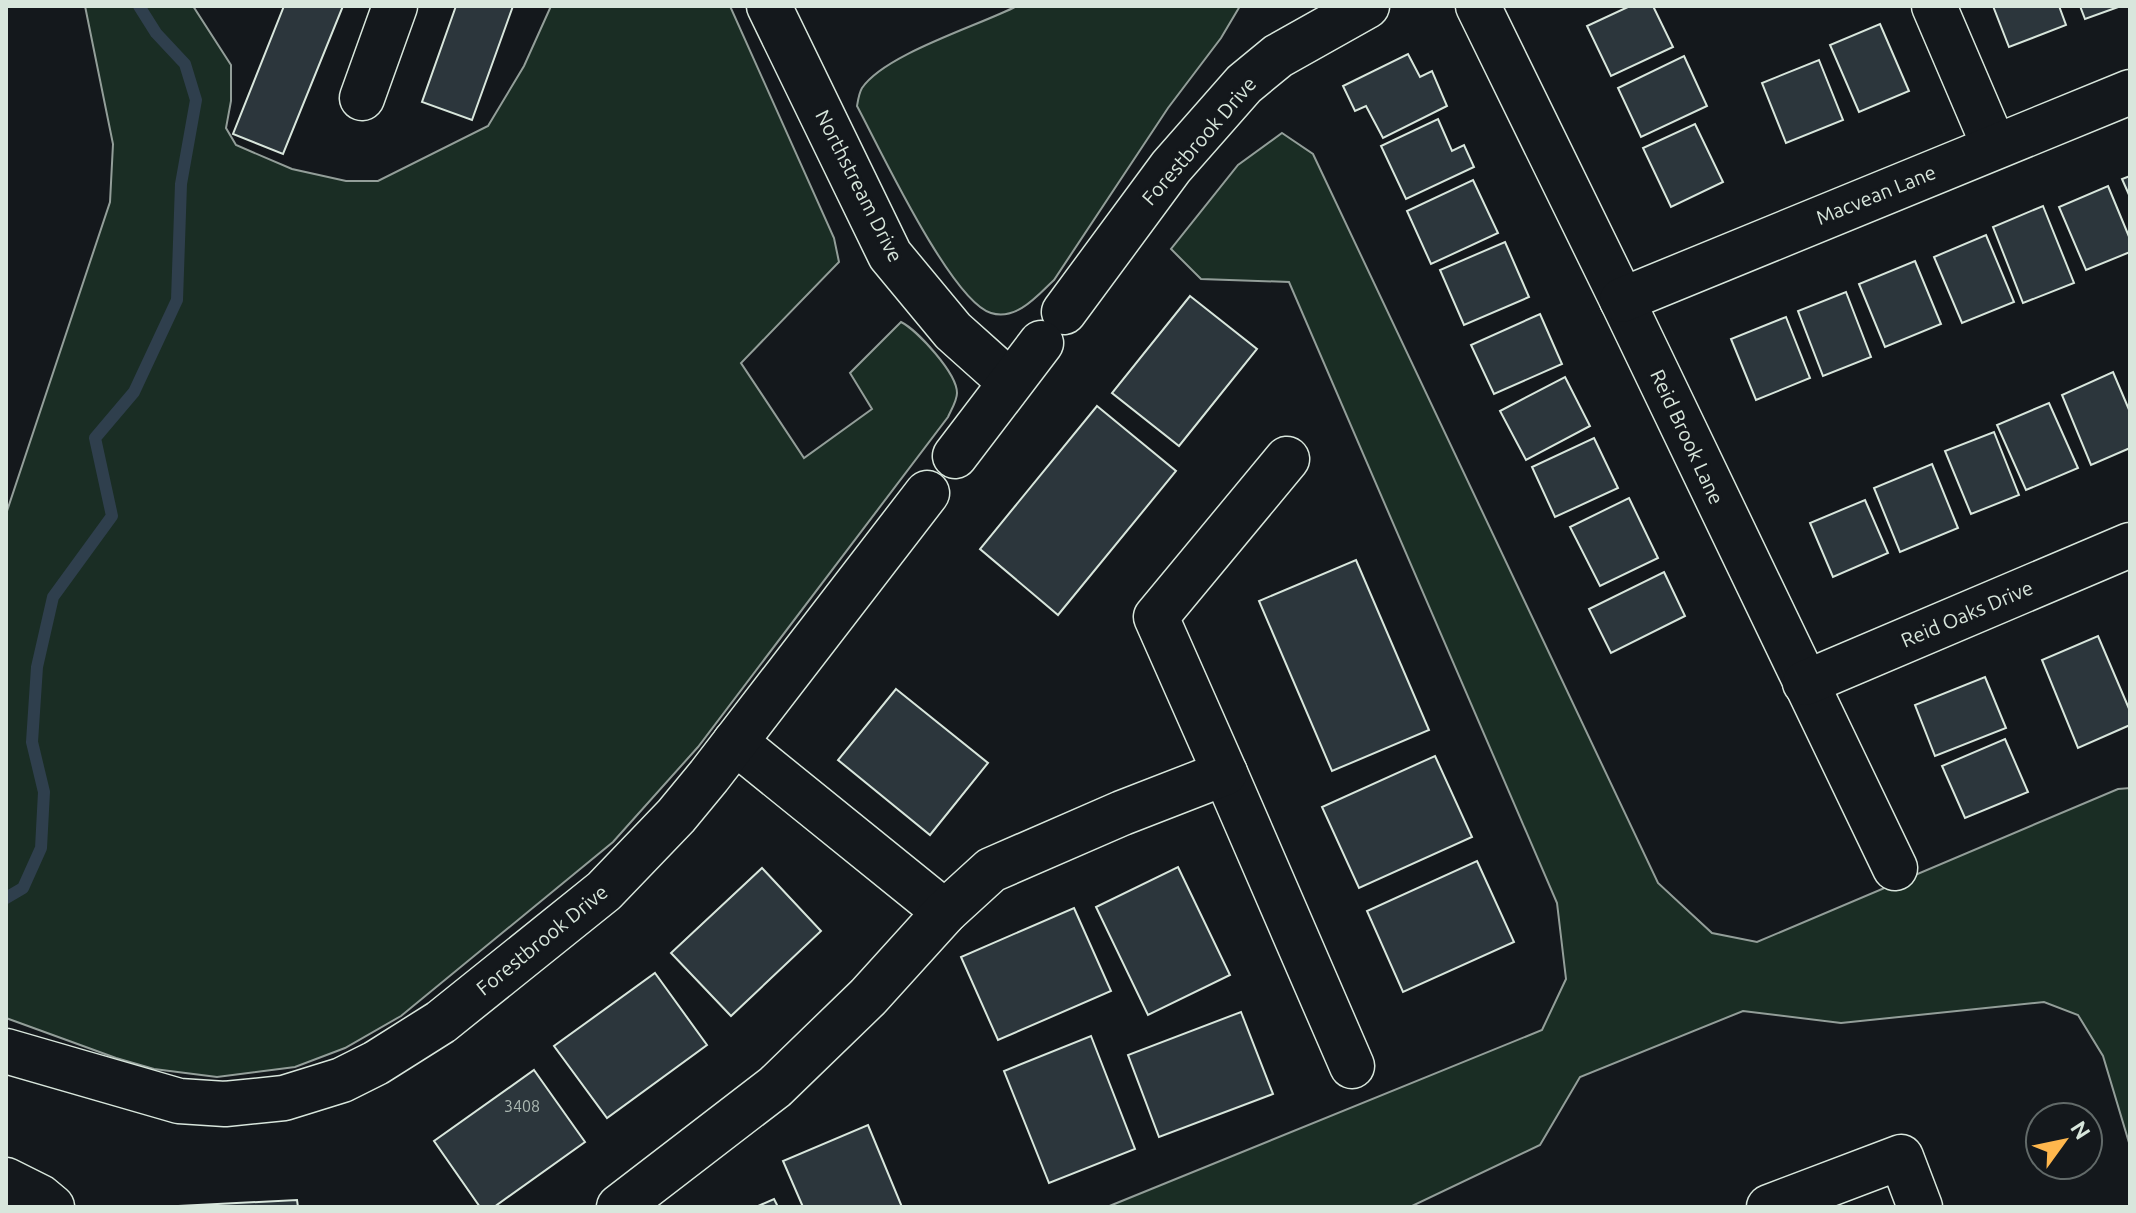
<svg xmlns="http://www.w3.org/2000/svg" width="2136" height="1213" viewBox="0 0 2136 1213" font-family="Ubuntu,sans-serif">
<rect width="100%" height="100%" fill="#14181c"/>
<g fill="#1a2d24" stroke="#939e99" stroke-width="2">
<path d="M85 6H193L231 65V101L226 128 236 145 292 169 346 181H378L488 126 524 66 551 6H730L834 238 839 262 741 363 804 458 872 409 850 373 901 322C917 330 957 373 957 393 957 401 951 410 948 417L698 747 613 842 401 1016 345 1048 295 1067 217 1077 154 1069 116 1058 6 1018V514L110 202 113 144Z"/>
<path d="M1017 6H1240L1221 38 1168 108 1054 280C1038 295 1017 321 991 313 951 301 879 147 857 106 858 100 859 93 862 88 885 54 978 26 1017 6Z"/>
<path d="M1282 133 1313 154 1658 883 1712 933 1757 942 2118 789 2130 788V1146L2103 1056 2078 1015 2044 1002 1841 1023 1743 1011 1580 1077 1540 1145 1410 1207H1107L1542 1030 1566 979 1557 903 1289 282 1201 279 1171 249 1238 165Z"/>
</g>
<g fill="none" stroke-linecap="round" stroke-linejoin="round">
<path stroke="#2f3f4d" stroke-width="12" d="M6 898 23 888 41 848 44 792 32 742 37 667 53 597 112 516 95 438 134 392 177 300 181 184 196 100 185 64 156 33 139 6"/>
</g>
<g fill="#2c363c" stroke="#d8e6dc" stroke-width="2">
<path d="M284 6H343L283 154 233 134Z"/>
<path d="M456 6H513L472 120 422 102Z"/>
<path d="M1630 6H1653L1673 47 1611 76 1587 26Z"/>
<path d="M1993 6H2059L2066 25 2009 47Z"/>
<path d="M2080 6H2121L2085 19Z"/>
<path d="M1880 24 1909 91 1859 112 1830 45Z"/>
<path d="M1408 54 1420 77 1432 71 1447 106 1383 138 1366 106 1355 111 1343 86Z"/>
<path d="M1684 56 1707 106 1641 137 1618 88Z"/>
<path d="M1819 60 1843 120 1786 143 1762 83Z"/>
<path d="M1438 119 1452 151 1464 145 1474 167 1406 199 1381 146Z"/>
<path d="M1695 124 1723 182 1671 207 1643 148Z"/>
<path d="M2130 176V197L2122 179Z"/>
<path d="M1473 180 1498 233 1431 264 1407 211Z"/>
<path d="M2108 186 2130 239V252L2086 270 2059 207Z"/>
<path d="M2043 206 2074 283 2023 303 1993 227Z"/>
<path d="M1986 235 2014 302 1962 323 1934 257Z"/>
<path d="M1505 242 1529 297 1464 325 1440 270Z"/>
<path d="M1915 261 1941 324 1885 347 1859 284Z"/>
<path d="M1846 292 1871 357 1823 376 1798 311Z"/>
<path d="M1190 296 1257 349 1179 446 1112 393Z"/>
<path d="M1540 314 1562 364 1494 394 1471 345Z"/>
<path d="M1786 317 1810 378 1756 400 1731 339Z"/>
<path d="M2113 372 2130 412V448L2091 465 2062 395Z"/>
<path d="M1565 377 1590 426 1526 460 1500 411Z"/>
<path d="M2049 403 2078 468 2026 490 1997 425Z"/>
<path d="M1097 406 1176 471 1058 615 980 549Z"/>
<path d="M1994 432 2019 495 1971 514 1945 451Z"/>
<path d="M1594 438 1618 488 1555 517 1532 467Z"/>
<path d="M1932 464 1958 528 1900 552 1874 488Z"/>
<path d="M1629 498 1658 558 1600 586 1570 527Z"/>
<path d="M1865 500 1888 553 1833 577 1810 523Z"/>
<path d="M1356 560 1429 730 1332 771 1259 601Z"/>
<path d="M1664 572 1685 616 1611 653 1589 609Z"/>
<path d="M2098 636 2130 711V725L2078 748 2042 660Z"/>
<path d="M1985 677 2006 728 1935 756 1915 705Z"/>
<path d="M896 689 988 763 930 835 838 760Z"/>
<path d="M2005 739 2028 792 1965 818 1942 766Z"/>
<path d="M1435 756 1472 837 1359 888 1322 807Z"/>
<path d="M1477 861 1514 942 1403 992 1367 911Z"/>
<path d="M1178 867 1230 975 1148 1015 1096 907Z"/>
<path d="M762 868 821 931 731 1016 671 953Z"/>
<path d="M1074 908 1111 991 998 1040 961 957Z"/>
<path d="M655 973 707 1045 607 1118 554 1046Z"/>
<path d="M1241 1012 1273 1094 1159 1137 1128 1055Z"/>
<path d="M1091 1036 1135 1149 1049 1183 1004 1071Z"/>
<path d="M534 1070 585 1142 494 1207H480L434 1141Z"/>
<path d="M868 1125 902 1207H803L783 1161Z"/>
<path d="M774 1199 778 1207H756Z"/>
<path d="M297 1200 298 1207H179V1206Z"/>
</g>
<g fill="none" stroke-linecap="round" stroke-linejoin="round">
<g stroke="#d8e6dc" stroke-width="47">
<g id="minor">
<path d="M769 6 890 255 953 331 1010 382"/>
<path d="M1478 6 1622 300 1895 868"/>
<path d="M1934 6 1994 146"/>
<path d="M362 98 395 6"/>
<path d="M1622 300 2130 92"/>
<path d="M1064 312 1171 167 1244 84 1278 56 1367 6"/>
<path d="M955 456 1041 343"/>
<path d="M1805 683 2130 545"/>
<path d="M735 742 945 912"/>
<path d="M1225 773 1352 1066"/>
<path d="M6 1051 179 1101 225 1104 284 1098 342 1080 376 1063 441 1022 604 891 676 816 709 776 927 493"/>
<path d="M6 1180 40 1197 52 1207"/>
<path d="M619 1207 775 1087 868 997 945 912 991 870 1122 813 1225 773 1156 617 1287 459"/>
<path d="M1769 1207 1901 1157 1920 1207"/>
</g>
</g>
<use href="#minor" stroke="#14181c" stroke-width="44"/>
</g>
<g text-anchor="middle" stroke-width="6" stroke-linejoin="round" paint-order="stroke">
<g font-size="16" fill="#adbab4">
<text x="522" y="1112">3408</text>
</g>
<g font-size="20" fill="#d8e6dc" stroke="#14181c">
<text transform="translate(1199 141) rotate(-49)" y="7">Forestbrook Drive</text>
<text transform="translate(859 186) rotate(63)" y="7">Northstream Drive</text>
<text transform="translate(1876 195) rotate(-22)" y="7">Macvean Lane</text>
<text transform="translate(1687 437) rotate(65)" y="7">Reid Brook Lane</text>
<text transform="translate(1967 614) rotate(-23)" y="7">Reid Oaks Drive</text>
<text transform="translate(542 940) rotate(-39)" y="7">Forestbrook Drive</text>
</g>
</g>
<rect width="2136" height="1213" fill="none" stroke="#d8e6dc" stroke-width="16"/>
<g transform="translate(2064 1141) rotate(57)"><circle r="38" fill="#14181c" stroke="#626a69" stroke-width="2"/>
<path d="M0-6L14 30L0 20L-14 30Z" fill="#ffb74d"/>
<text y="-12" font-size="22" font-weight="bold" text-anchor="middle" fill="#d8e6dc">N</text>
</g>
</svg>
